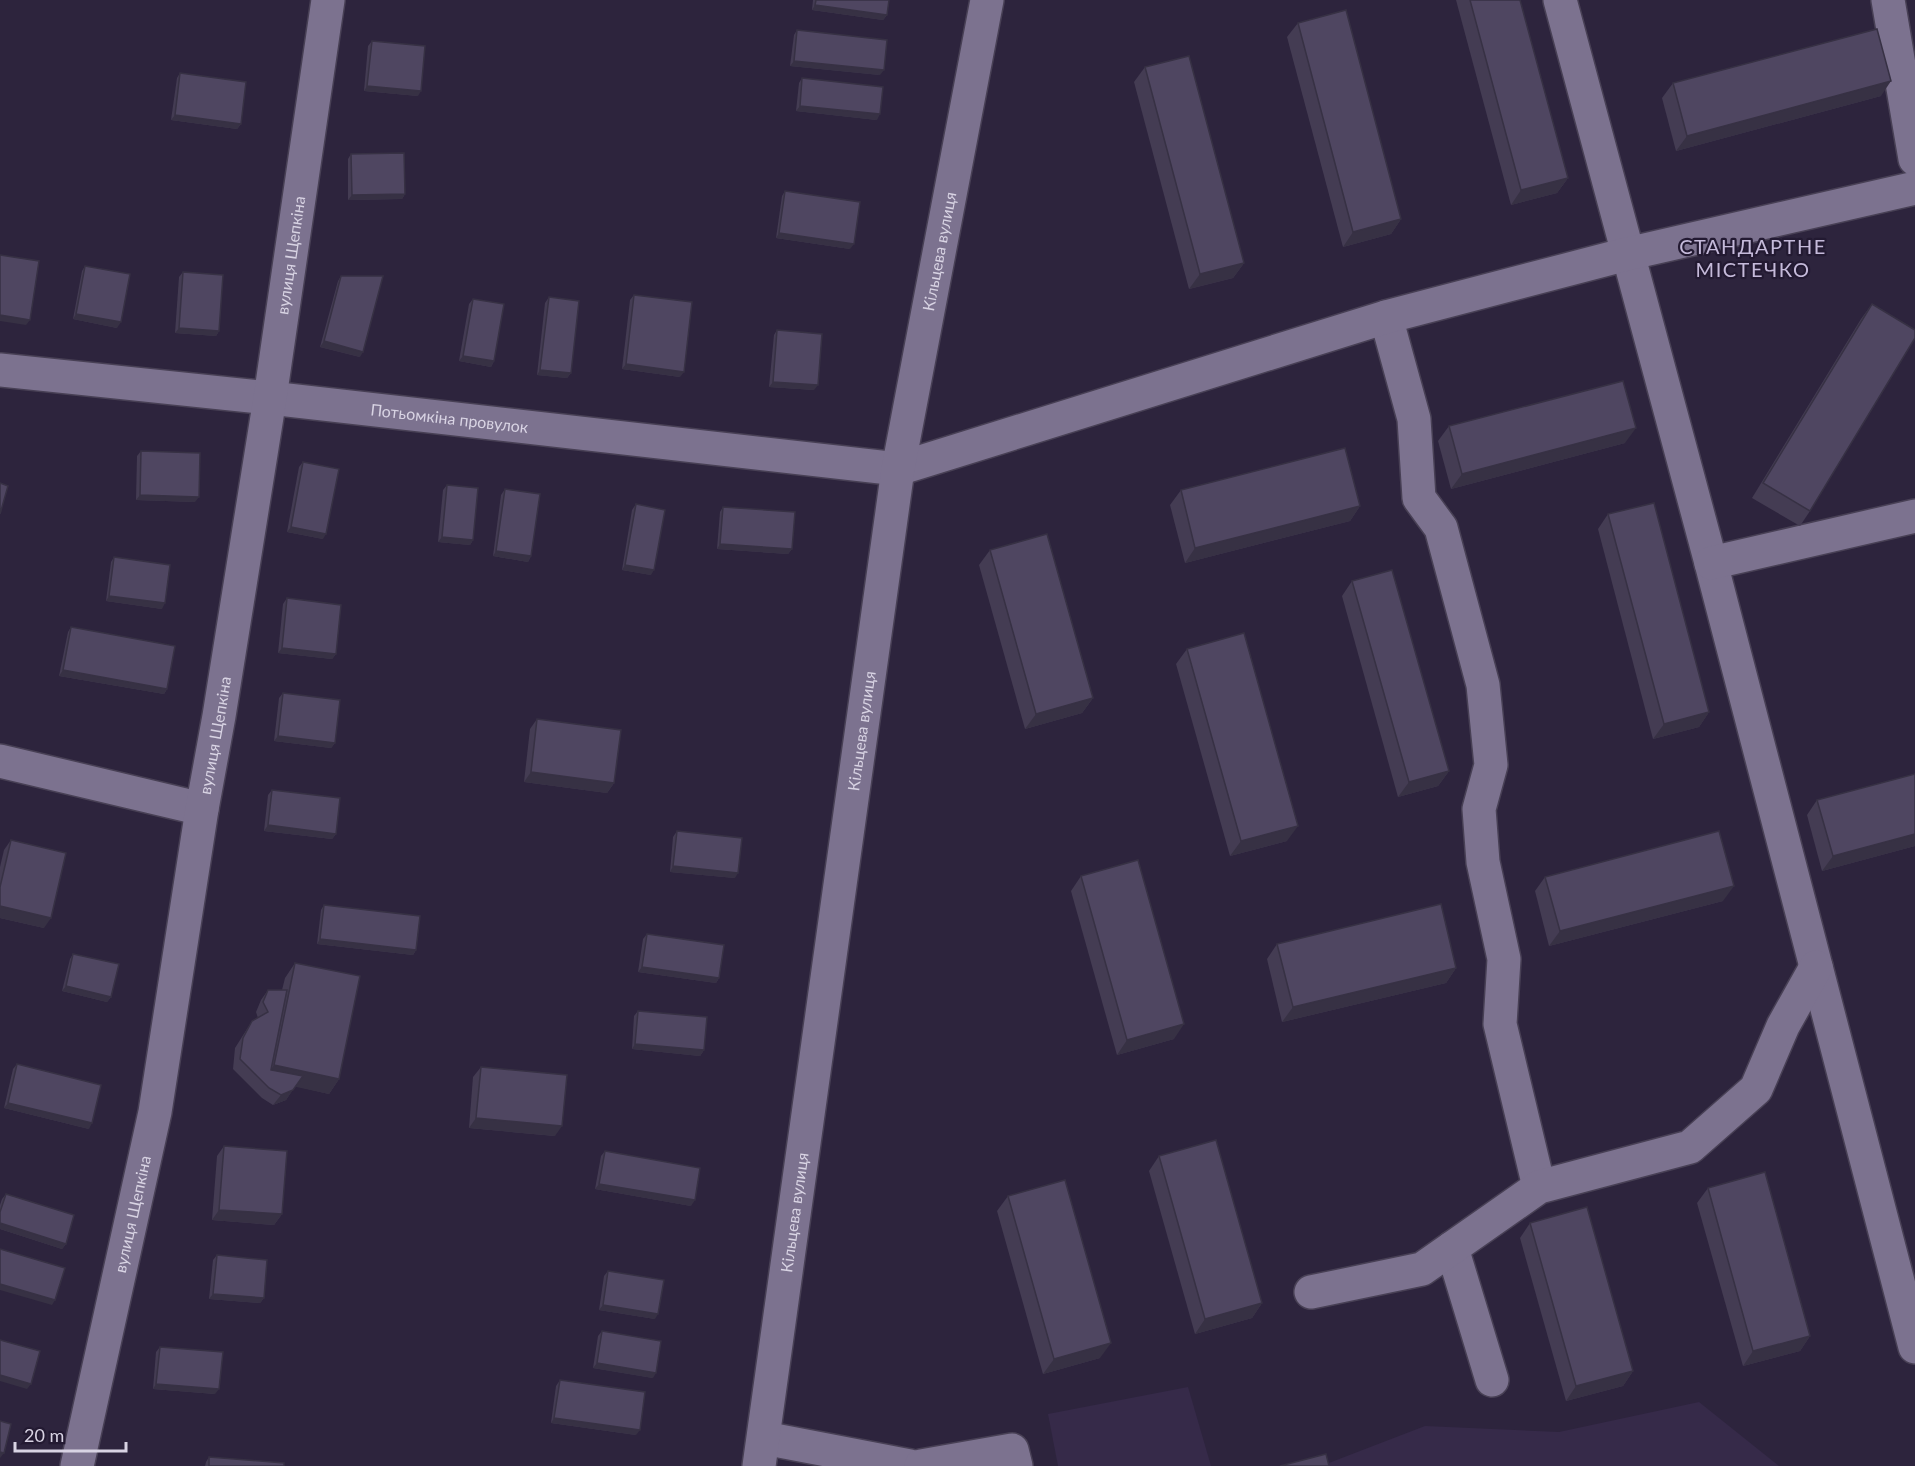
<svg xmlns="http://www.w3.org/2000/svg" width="1915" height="1466" viewBox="0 0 1915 1466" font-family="Lato,sans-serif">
<rect width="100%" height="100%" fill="#2d243d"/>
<g fill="#362a49">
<path d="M1188 1387 1211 1466H1058L1048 1414Z"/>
<path d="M1699 1402 1779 1466H1321L1425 1426 1559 1432Z"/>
</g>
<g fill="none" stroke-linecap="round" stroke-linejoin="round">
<g stroke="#484055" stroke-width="36">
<g id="minor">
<path d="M1560 0 1711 563 1915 1347"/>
<path d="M1888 0 1915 159"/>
<path d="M1386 317 1414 419 1419 498 1441 528 1483 685 1491 765 1479 809 1483 862 1504 959 1500 1024 1539 1187"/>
<path id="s1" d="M0 370 270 398 898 469 1386 317 1627 254 1915 188"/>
<path d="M1711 563 1915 516"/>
<path d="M0 761 202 809"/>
<path d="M1452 1248 1492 1380"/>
<path d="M1311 1292 1422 1269 1539 1187 1690 1147 1756 1089 1783 1026 1816 967"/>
<path d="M764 1438 910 1466"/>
<path id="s2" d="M77 1466 155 1112 202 809 219 716 270 398 328 0"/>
<path id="s3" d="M759 1466 898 469 987 0"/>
<path d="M921 1466 1012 1450 1016 1466"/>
</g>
</g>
<use href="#minor" stroke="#7c728f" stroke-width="33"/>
</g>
<g fill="#443c53">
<path d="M813 0H889L887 15 883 20 812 10Z"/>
<path d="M1456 0H1520L1568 178 1557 193 1511 205Z"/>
<path d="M1298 23 1401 219 1391 234 1343 247 1287 37Z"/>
<path d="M797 30 880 75 790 66 794 35Z"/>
<path d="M372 41 418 96 364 91 368 46Z"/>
<path d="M1145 67 1244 263 1233 278 1189 289 1134 82Z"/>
<path d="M180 73 241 124 237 129 171 120 177 78Z"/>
<path d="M802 78 877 120 796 111 799 83Z"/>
<path d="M1673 83 1881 96 1676 151 1662 98Z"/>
<path d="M351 154 405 194 402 199 348 200V159Z"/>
<path d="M785 191 850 249 776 238 782 196Z"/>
<path d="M85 266 117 328 73 319 82 271Z"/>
<path d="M183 272 219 331 216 336 175 333 179 277Z"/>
<path d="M341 276 360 357 320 347 338 281Z"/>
<path d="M634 295 680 377 622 369 630 300Z"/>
<path d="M549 297 571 373 567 378 537 375 545 303Z"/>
<path d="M473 299 494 361 491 367 459 361 469 304Z"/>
<path d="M1872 304 1810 511 1800 526 1752 498 1861 319Z"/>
<path d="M777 330 814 390 769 387 774 335Z"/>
<path d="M1449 426 1625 443 1451 489 1438 441Z"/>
<path d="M141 451 195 502 136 500 137 456Z"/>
<path d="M303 462 323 539 287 532 299 467Z"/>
<path d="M447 485 473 540 470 545 438 542 443 490Z"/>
<path d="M505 489 531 556 528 562 493 556 501 495Z"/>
<path d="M1181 490 1360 506 1350 521 1185 563 1170 505Z"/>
<path d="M636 504 651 575 622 570 632 510Z"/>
<path d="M723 507 792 549 788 554 717 549 720 512Z"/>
<path d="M1608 514 1709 712 1699 727 1653 739 1598 529Z"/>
<path d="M990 550 1093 698 1082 713 1025 729 979 565Z"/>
<path d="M114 557 162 609 106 601 111 562Z"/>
<path d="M1352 581 1449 771 1438 786 1398 797 1342 596Z"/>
<path d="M287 598 336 654 332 659 278 653 283 604Z"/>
<path d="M71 627 167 689 164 694 59 676 68 632Z"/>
<path d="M1187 649 1287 841 1230 856 1176 664Z"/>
<path d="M283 693 335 743 331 748 274 741 279 698Z"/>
<path d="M537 719 614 783 607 793 524 782 530 729Z"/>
<path d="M1915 774V846L1822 871 1807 815 1817 800Z"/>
<path d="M272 790 336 834 332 839 264 831 268 795Z"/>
<path d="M677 831 735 878 670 872 673 837Z"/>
<path d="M11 840 44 928 0 918V867L4 850Z"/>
<path d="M1081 876 1174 1039 1117 1055 1071 891Z"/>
<path d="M1545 877 1723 901 1549 946 1535 891Z"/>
<path d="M324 905 416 950 413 955 317 944 321 910Z"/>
<path d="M647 934 719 978 716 983 638 972 643 939Z"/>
<path d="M1277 944 1456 968 1446 983 1282 1022 1267 959Z"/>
<path d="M73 954 111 997 107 1002 62 991 70 959Z"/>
<path d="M295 963 339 1079 329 1094 295 1086 286 1100 273 1105 262 1098 233 1069 235 1048 252 1021 258 1018 256 1012 261 1000 268 990H282L285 978Z"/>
<path d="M638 1011 704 1050 700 1056 632 1049 634 1016Z"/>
<path d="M17 1064 89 1129 4 1108 13 1069Z"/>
<path d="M481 1067 555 1136 469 1128 473 1077Z"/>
<path d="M224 1146 282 1214 274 1225 212 1220 217 1156Z"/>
<path d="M605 1151 691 1206 595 1189 601 1156Z"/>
<path d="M1159 1156 1262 1303 1252 1318 1195 1334 1149 1171Z"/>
<path d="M1708 1188 1810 1336 1800 1351 1743 1366 1697 1203Z"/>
<path d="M6 1194 66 1244 62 1249 0 1229V1205L2 1199Z"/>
<path d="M1008 1196 1100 1358 1043 1374 997 1211Z"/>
<path d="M1530 1223 1633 1371 1623 1386 1566 1401 1520 1238Z"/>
<path d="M217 1255 264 1298 260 1303 209 1299 213 1260Z"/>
<path d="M608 1271 655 1319 599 1310 604 1276Z"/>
<path d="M602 1331 653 1378 593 1368 598 1336Z"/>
<path d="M160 1347 215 1394 153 1389 156 1352Z"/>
<path d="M560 1380 636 1435 551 1423 556 1386Z"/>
<path d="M209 1457 284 1466H205L206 1462Z"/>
</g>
<g fill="#373144">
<path d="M815 5 887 15 883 20 812 10Z"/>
<path d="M794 61 884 70 880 75 790 66Z"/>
<path d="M1891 81 1881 96 1676 151 1687 136Z"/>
<path d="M367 86 421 91 418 96 364 91Z"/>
<path d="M800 106 880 114 877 120 796 111Z"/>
<path d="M175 115 241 124 237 129 171 120Z"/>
<path d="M1568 178 1557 193 1511 205 1521 190Z"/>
<path d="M405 194 402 199 348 200 352 195Z"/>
<path d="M1401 219 1391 234 1343 247 1353 232Z"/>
<path d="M779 233 854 244 850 249 776 238Z"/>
<path d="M1244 263 1233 278 1189 289 1200 274Z"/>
<path d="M76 314 121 322 117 328 73 319Z"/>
<path d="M0 315 30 320 26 325 0 321Z"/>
<path d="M179 328 219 331 216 336 175 333Z"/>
<path d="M324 341 363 352 360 357 320 347Z"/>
<path d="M463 356 494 361 491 367 459 361Z"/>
<path d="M626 364 684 372 680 377 622 369Z"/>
<path d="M540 370 571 373 567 378 537 375Z"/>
<path d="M773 382 818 385 814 390 769 387Z"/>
<path d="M1636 428 1625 443 1451 489 1462 474Z"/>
<path d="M140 495 199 497 195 502 136 500Z"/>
<path d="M1360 506 1350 521 1185 563 1195 548Z"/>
<path d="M291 527 326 534 323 539 287 532Z"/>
<path d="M442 537 473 540 470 545 438 542Z"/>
<path d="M720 544 792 549 788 554 717 549Z"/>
<path d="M496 551 531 556 528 562 493 556Z"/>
<path d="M625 565 654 570 651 575 622 570Z"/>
<path d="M109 596 165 603 162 609 106 601Z"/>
<path d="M282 648 336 654 332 659 278 653Z"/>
<path d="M63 670 167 689 164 694 59 676Z"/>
<path d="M1093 698 1082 713 1025 729 1036 714Z"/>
<path d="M1709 712 1699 727 1653 739 1664 724Z"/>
<path d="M278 736 335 743 331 748 274 741Z"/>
<path d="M1449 771 1438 786 1398 797 1409 782Z"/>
<path d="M531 772 614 783 607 793 524 782Z"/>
<path d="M268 825 336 834 332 839 264 831Z"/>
<path d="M1298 826 1287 841 1230 856 1241 841Z"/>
<path d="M1915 834V846L1822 871 1833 856Z"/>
<path d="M673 866 738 873 735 878 670 872Z"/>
<path d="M1734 886 1723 901 1549 946 1560 931Z"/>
<path d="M0 906 51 918 44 928 0 918Z"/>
<path d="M320 939 416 950 413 955 317 944Z"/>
<path d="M642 967 719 978 716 983 638 972Z"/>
<path d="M1456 968 1446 983 1282 1022 1293 1007Z"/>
<path d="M66 986 111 997 107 1002 62 991Z"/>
<path d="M1184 1024 1174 1039 1117 1055 1127 1040Z"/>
<path d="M635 1044 704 1050 700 1056 632 1049Z"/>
<path d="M274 1065 339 1079 329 1094 264 1080Z"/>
<path d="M293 1090 286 1100 273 1105 281 1095Z"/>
<path d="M8 1103 92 1123 89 1129 4 1108Z"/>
<path d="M476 1118 562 1126 555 1136 469 1128Z"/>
<path d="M599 1184 695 1200 691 1206 595 1189Z"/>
<path d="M219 1210 282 1214 274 1225 212 1220Z"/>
<path d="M0 1223 66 1244 62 1249 0 1229Z"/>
<path d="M0 1284 55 1300 52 1305 0 1290Z"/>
<path d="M213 1294 264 1298 260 1303 209 1299Z"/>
<path d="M1262 1303 1252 1318 1195 1334 1205 1319Z"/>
<path d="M603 1305 658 1314 655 1319 599 1310Z"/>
<path d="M1810 1336 1800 1351 1743 1366 1753 1351Z"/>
<path d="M1111 1343 1100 1358 1043 1374 1054 1359Z"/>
<path d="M597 1363 656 1373 653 1378 593 1368Z"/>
<path d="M1633 1371 1623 1386 1566 1401 1576 1386Z"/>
<path d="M0 1375 31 1384 27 1389 0 1381Z"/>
<path d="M156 1384 219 1389 215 1394 153 1389Z"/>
<path d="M554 1418 640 1430 636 1435 551 1423Z"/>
<path d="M0 1452 4 1453 0 1458Z"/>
</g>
<g fill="#4f4661" stroke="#373144" stroke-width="1.5">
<path d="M816 0H889L887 15 815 5Z"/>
<path d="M1470 0H1520L1568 178 1521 190Z"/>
<path d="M1346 10 1401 219 1353 232 1298 23Z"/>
<path d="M1877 29 1891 81 1687 136 1673 83Z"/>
<path d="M797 30 887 40 884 70 794 61Z"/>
<path d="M372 41 425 46 421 91 367 86Z"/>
<path d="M1189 56 1244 263 1200 274 1145 67Z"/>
<path d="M180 73 246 82 241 124 175 115Z"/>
<path d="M802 78 883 87 880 114 800 106Z"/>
<path d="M404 153 405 194 352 195 351 154Z"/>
<path d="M785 191 860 202 854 244 779 233Z"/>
<path d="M0 255 39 261 30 320 0 315Z"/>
<path d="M85 266 130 274 121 322 76 314Z"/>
<path d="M183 272 223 275 219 331 179 328Z"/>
<path d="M341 276H383L363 352 324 341Z"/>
<path d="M634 295 692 302 684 372 626 364Z"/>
<path d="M549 297 579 301 571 373 540 370Z"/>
<path d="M473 299 504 304 494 361 463 356Z"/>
<path d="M1872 304 1915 330V338L1810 511 1763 483Z"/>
<path d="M777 330 822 334 818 385 773 382Z"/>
<path d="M1623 381 1636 428 1462 474 1449 426Z"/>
<path d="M1345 448 1360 506 1195 548 1181 490Z"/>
<path d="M141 451 200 453 199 497 140 495Z"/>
<path d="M303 462 339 469 326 534 291 527Z"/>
<path d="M0 483 8 486 0 514Z"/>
<path d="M447 485 478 488 473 540 442 537Z"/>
<path d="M505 489 540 494 531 556 496 551Z"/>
<path d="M1654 503 1709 712 1664 724 1608 514Z"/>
<path d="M636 504 665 510 654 570 625 565Z"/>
<path d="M723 507 795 512 792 549 720 544Z"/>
<path d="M1047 534 1093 698 1036 714 990 550Z"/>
<path d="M114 557 170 565 165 603 109 596Z"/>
<path d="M1392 570 1449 771 1409 782 1352 581Z"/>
<path d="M287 598 341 605 336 654 282 648Z"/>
<path d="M71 627 175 646 167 689 63 670Z"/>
<path d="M1244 633 1298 826 1241 841 1187 649Z"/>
<path d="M283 693 340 700 335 743 278 736Z"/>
<path d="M537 719 621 730 614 783 531 772Z"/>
<path d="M1915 774V834L1833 856 1817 800Z"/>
<path d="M272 790 340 798 336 834 268 825Z"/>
<path d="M677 831 742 838 738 873 673 866Z"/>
<path d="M1719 831 1734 886 1560 931 1545 877Z"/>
<path d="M11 840 66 853 51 918 0 906V887Z"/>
<path d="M1138 860 1184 1024 1127 1040 1081 876Z"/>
<path d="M1441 904 1456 968 1293 1007 1277 944Z"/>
<path d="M324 905 420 916 416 950 320 939Z"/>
<path d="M647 934 724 945 719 978 642 967Z"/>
<path d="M73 954 119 964 111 997 66 986Z"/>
<path d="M295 963 360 976 339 1079 274 1065Z"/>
<path d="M268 990H287L271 1070 303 1076 293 1090 281 1095 269 1088 240 1059 243 1038 252 1021 268 1012 263 1002Z"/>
<path d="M638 1011 707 1017 704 1050 635 1044Z"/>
<path d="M17 1064 101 1085 92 1123 8 1103Z"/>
<path d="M481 1067 567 1075 562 1126 476 1118Z"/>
<path d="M1216 1140 1262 1303 1205 1319 1159 1156Z"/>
<path d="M224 1146 287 1151 282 1214 219 1210Z"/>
<path d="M605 1151 700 1168 695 1200 599 1184Z"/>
<path d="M1765 1172 1810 1336 1753 1351 1708 1188Z"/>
<path d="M1065 1180 1111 1343 1054 1359 1008 1196Z"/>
<path d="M6 1194 74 1215 66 1244 0 1223V1212Z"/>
<path d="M1587 1207 1633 1371 1576 1386 1530 1223Z"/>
<path d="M0 1249 65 1268 55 1300 0 1284Z"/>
<path d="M217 1255 267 1260 264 1298 213 1294Z"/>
<path d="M608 1271 664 1280 658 1314 603 1305Z"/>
<path d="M602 1331 661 1341 656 1373 597 1363Z"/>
<path d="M0 1340 40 1351 31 1384 0 1375Z"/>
<path d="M160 1347 223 1352 219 1389 156 1384Z"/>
<path d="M560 1380 645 1392 640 1430 554 1418Z"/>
<path d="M0 1421 11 1424 4 1453 0 1452Z"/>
<path d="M1326 1454 1329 1466H1280Z"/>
<path d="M209 1457 284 1463V1466H209Z"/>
</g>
<g text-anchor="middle" stroke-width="4.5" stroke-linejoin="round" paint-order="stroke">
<g font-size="16" fill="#d8d3e3" stroke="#231a32">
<text dy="6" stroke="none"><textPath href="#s3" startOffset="1228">Кільцева вулиця</textPath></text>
<text dy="6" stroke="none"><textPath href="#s2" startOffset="1230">вулиця Щепкіна</textPath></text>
<text dy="6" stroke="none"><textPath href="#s1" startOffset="452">Потьомкіна провулок</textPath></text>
<text dy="6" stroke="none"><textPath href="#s3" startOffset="742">Кільцева вулиця</textPath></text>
<text dy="6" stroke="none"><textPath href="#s2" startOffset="744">вулиця Щепкіна</textPath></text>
<text dy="6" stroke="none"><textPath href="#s3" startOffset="256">Кільцева вулиця</textPath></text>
<text dy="6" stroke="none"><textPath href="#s2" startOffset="258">вулиця Щепкіна</textPath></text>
</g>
<g font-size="20" letter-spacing="1.5" fill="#c5bada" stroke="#231a32">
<text x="1753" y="254">СТАНДАРТНЕ<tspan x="1753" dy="23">МІСТЕЧКО</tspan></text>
</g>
</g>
<path d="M15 1442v9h111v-9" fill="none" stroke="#d8d3e3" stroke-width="3"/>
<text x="24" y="1442" font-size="18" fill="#d8d3e3" stroke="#231a32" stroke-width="4.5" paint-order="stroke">20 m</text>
</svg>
